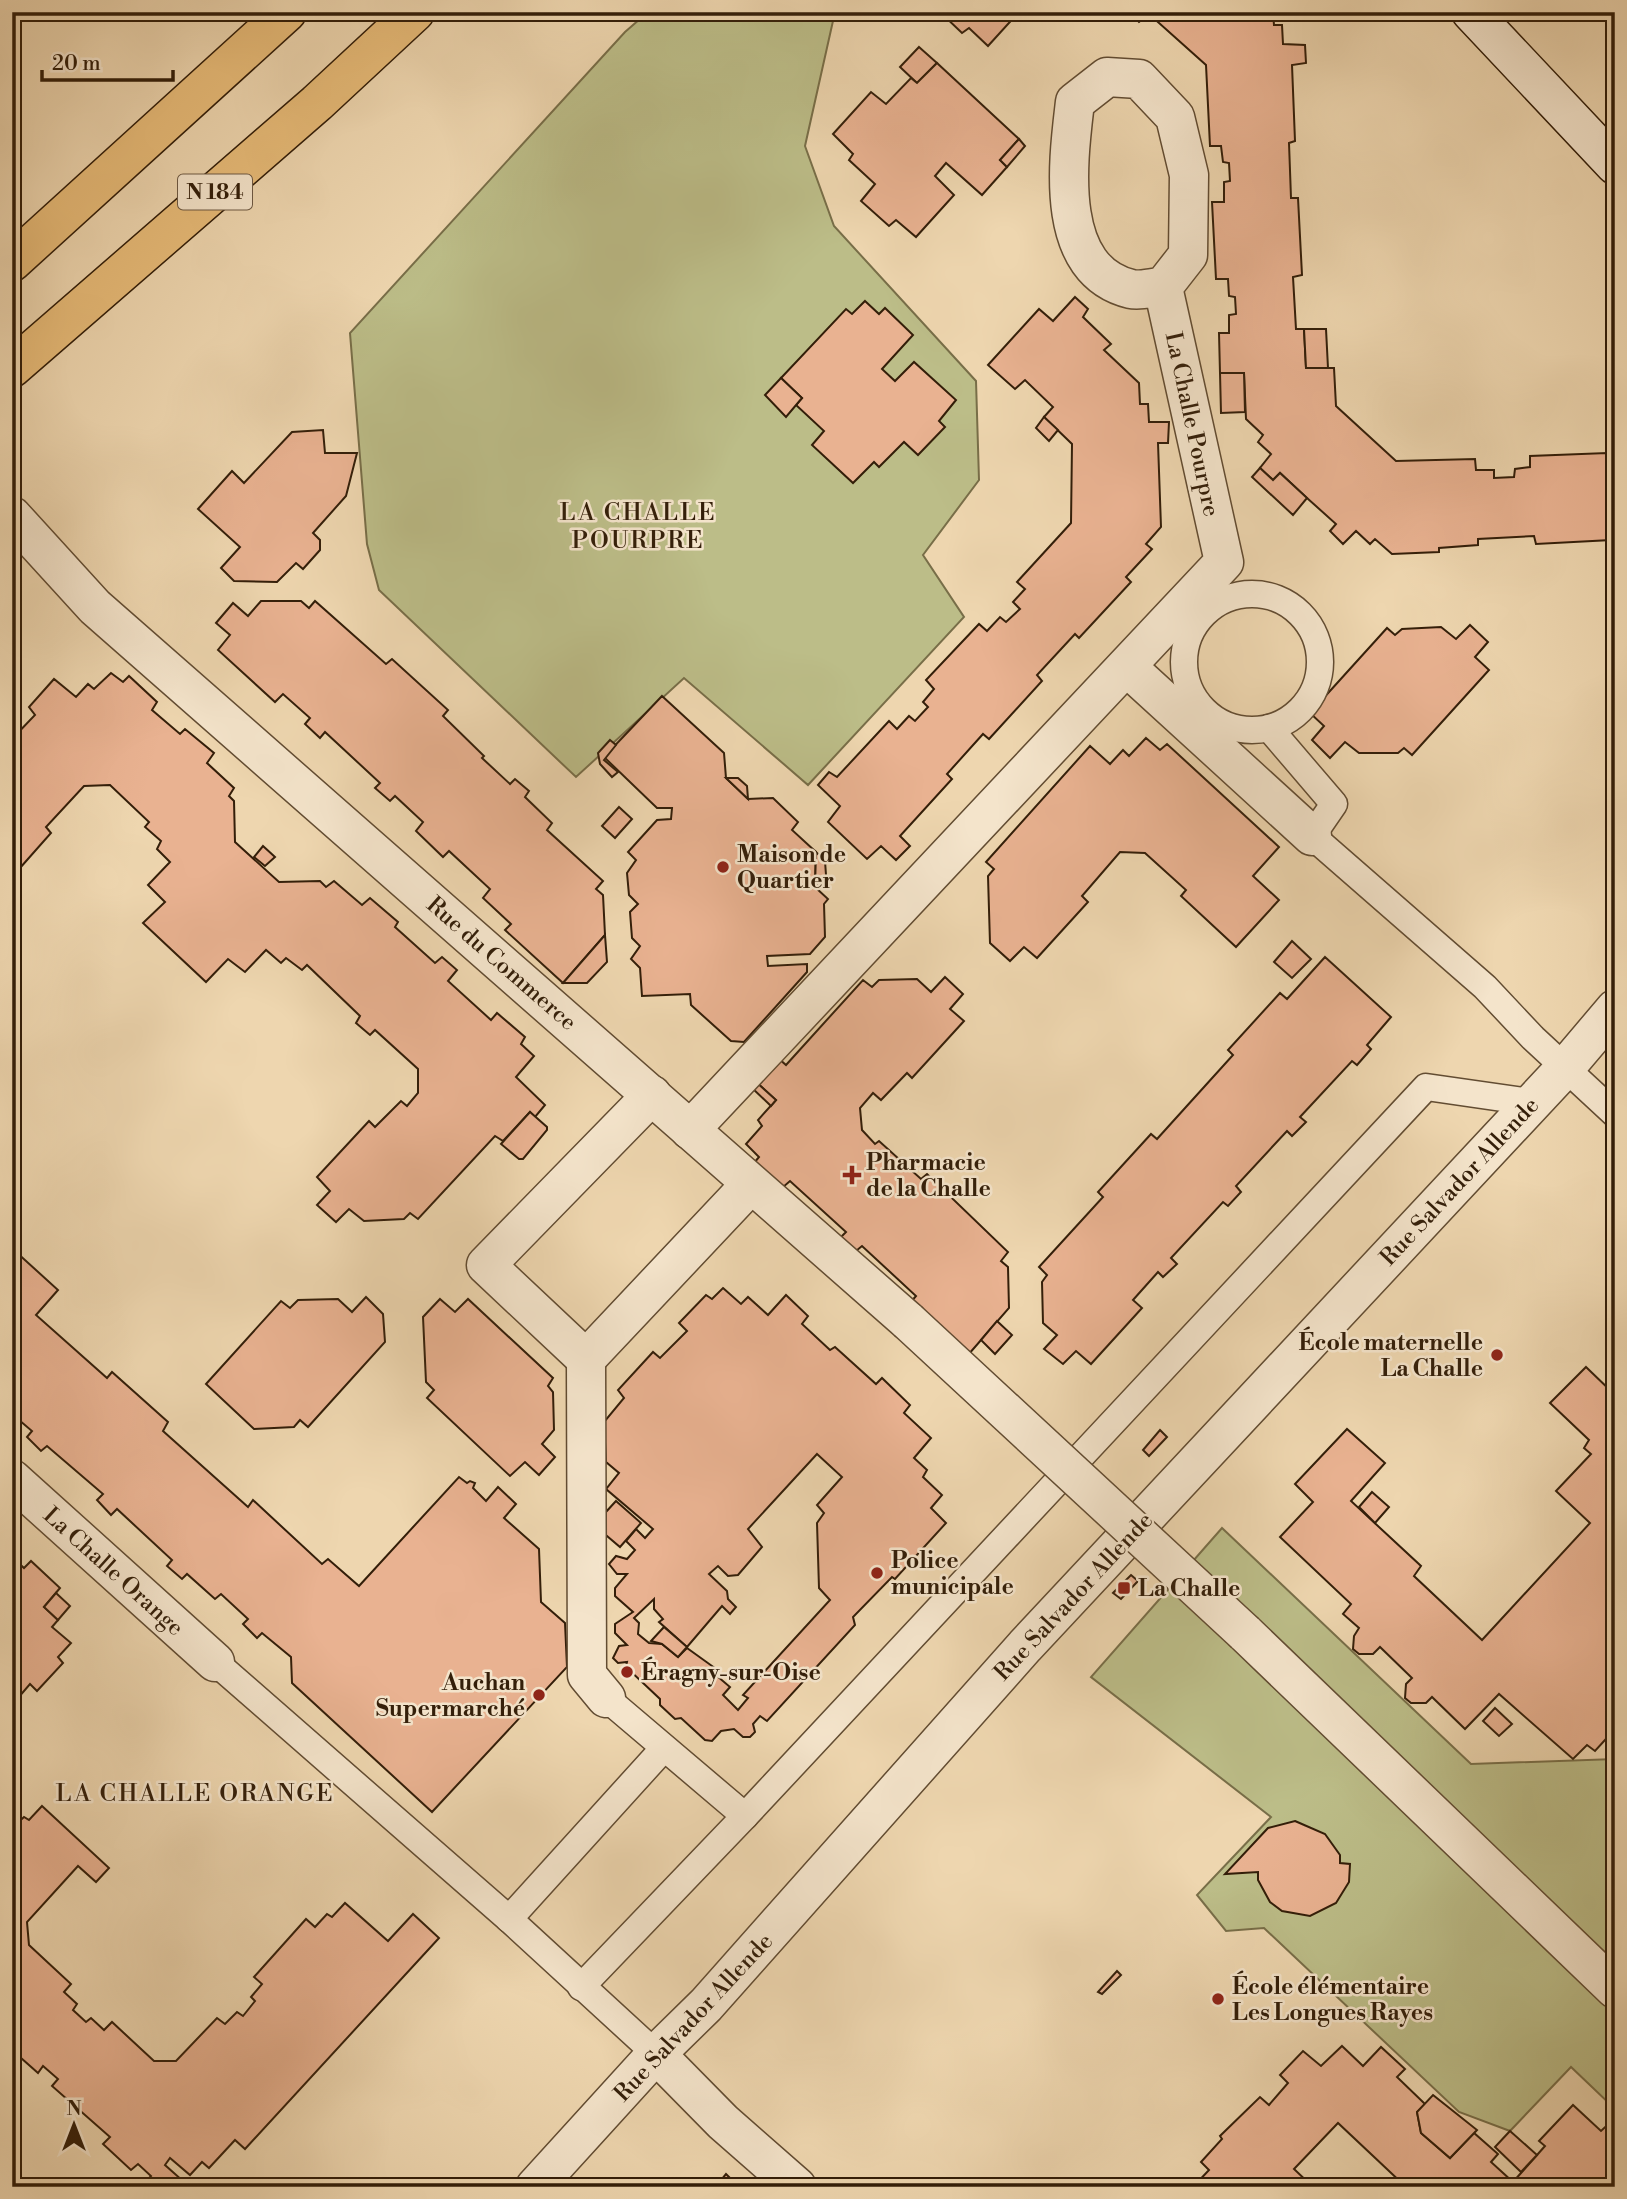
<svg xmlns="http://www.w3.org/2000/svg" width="1627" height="2199" viewBox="0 0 1627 2199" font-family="'Libre Bodoni',serif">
<rect width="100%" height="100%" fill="#eed6af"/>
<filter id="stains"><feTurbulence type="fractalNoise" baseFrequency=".00286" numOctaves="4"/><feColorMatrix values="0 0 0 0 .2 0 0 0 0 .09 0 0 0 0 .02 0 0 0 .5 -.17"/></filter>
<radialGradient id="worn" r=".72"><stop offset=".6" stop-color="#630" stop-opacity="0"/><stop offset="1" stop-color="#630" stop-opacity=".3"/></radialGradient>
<g fill="#bcbd88" stroke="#786e48" stroke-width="2">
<path d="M648 12H835L805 146 834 226 976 381 979 480 923 555 964 617 808 785 684 678 576 777 379 590 367 544 350 333 625 32Z"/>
<path d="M1222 1528 1471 1764 1615 1759V2109L1571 2067 1510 2131 1459 2112 1264 1928 1226 1931 1197 1895 1271 1817 1091 1677Z"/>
</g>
<g fill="#e9b291" stroke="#331e09" stroke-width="2" fill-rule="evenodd">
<path d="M940 12H1019L988 46 969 28 962 33Z"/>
<path d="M1129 12H1273L1274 25H1282L1283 44 1305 45 1306 63 1292 65 1295 141 1289 143 1291 198H1298L1302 275 1293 277 1296 329H1304L1306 368H1334L1336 406 1396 461 1475 459 1476 470H1494V478L1514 477 1515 469 1530 467V456L1607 453 1608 465H1615V533H1611V540L1536 544 1534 536 1478 539V545L1439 548V552L1392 554 1375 539 1370 544 1356 531 1343 544 1330 531 1336 524 1307 498 1280 473 1273 480 1260 468 1271 454 1258 442 1263 435 1246 419 1244 373H1220L1219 333H1229V315L1236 314 1235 297 1229 296 1228 279H1216L1212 202H1224V182L1230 181 1229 163 1223 162 1221 146H1210L1206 65 1149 14 1139 22Z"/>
<path d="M919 47 937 63 917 83 900 67Z"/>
<path d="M937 63 1019 139 1000 160 1007 167 982 195 946 163 935 176 954 195 916 237 896 220 889 226 861 201 875 184 849 160 853 154 833 134 871 92 886 104 911 78 917 83Z"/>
<path d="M1019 139 1025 146 1007 167 1000 160Z"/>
<path d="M1075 297 1088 309 1083 317 1111 344 1104 350 1139 383 1140 404H1148L1149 422H1169L1168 443H1158L1161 527 1146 544 1152 549 1126 577 1131 582 1079 638 1075 634 1037 675 1042 681 989 739 983 734 947 774 952 779 900 836 910 846 896 860 881 846 867 859 828 822 840 806 818 785 829 772 837 777 889 721 897 729 909 716 915 721 928 707 923 702 934 689 926 680 979 624 987 631 1000 617 1006 622 1020 609 1013 602 1025 589 1017 582 1071 523 1072 444 1044 417 1053 407 1025 380 1015 389 988 365 1039 309 1053 321Z"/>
<path d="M865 301 879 314 885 308 913 335 882 369 895 381 914 362 956 400 939 421 945 427 918 455 904 442 879 467 874 462 853 483 812 445 824 431 796 405 802 398 781 378 846 309 852 314Z"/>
<path d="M1304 329H1326L1328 368H1306Z"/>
<path d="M1220 373H1244L1245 412 1221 413Z"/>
<path d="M781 378 802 398 786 417 765 395Z"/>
<path d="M1044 417 1058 430 1049 441 1036 428Z"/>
<path d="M323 430 325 453H357L346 496 313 533 320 540V550L303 569 296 563 277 582 234 581 221 568 240 547 198 509 232 471 244 483 292 432Z"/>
<path d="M1260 468 1273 480 1280 473 1307 498 1293 515 1252 477Z"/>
<path d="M261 601H301L309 608 315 601 386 664 392 659 448 710 443 716 484 756 482 758 510 784 515 779 529 791 525 797 552 823 547 830 603 881 596 889 603 895 605 935 563 983 505 930 511 924 483 898 490 889 449 851 443 857 416 831 423 822 395 796 390 801 375 788 380 783 325 732 320 738 305 724 310 718 283 694 275 702 218 650 230 635 216 623 233 603 248 616Z"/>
<path d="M1470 625 1488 642 1475 657 1489 670 1412 755 1404 748 1398 753H1359L1345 742 1330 758 1312 740 1324 726 1310 713 1387 628 1395 635 1402 629 1441 627 1456 639Z"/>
<path d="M111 673 123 682 129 676 157 702 152 710 180 734 185 729 214 753 207 763 234 788 229 796 234 801 235 842 279 882 320 881 326 887 334 881 362 905 370 898 398 922 395 927 435 963 442 957 457 970 448 981 491 1020 497 1013 525 1037 521 1044 534 1056 516 1077 545 1105 535 1117 530 1112 503 1141 495 1136 418 1219 410 1213 404 1219 364 1221 349 1209 336 1222 317 1205 330 1191 317 1177 369 1121 375 1127 401 1101 407 1106 418 1093V1069L375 1030 370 1035 356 1023 360 1016 307 965 302 970 286 958 281 963 266 950 245 972 228 959 206 982 143 923 165 902 148 885 170 862 157 849 161 841 145 827 149 822 110 785 84 786 46 827 51 833 12 877V739L35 715 29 707 54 679 76 697 88 684 94 689Z"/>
<path d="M662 696 724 753 726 778 748 799 773 798 798 822 792 830 816 852 815 887 828 899 824 904 825 937 810 954 767 956 768 966 807 964V972L744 1042 731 1041 691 1005 690 994 642 996 640 968 631 959 640 946 632 938 630 912 638 904 629 895 627 873 636 860 628 852 657 820 671 819 672 808H657L604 757Z"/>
<path d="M1146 738 1160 750 1167 744 1279 847 1253 876 1279 900 1236 947 1181 896 1186 890 1145 853 1120 852 1082 896 1088 902 1037 958 1024 947 1010 961 990 943 988 876 994 869 986 862 1090 746 1110 764 1123 750 1129 756Z"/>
<path d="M610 740 616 745 604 760 618 772 612 777 600 764 598 753Z"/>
<path d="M726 778H738L747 786 748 799Z"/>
<path d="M619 807 632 819 615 838 602 826Z"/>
<path d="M263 846 275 857 265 866 254 857Z"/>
<path d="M816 852 825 861 826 875 815 887Z"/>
<path d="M605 935 607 962 587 983H563Z"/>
<path d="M1292 941 1311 959 1292 978 1274 962Z"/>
<path d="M1325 957 1391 1017 1367 1045 1371 1049 1357 1065 1352 1061 1300 1117 1306 1122 1292 1136 1287 1131 1236 1186 1241 1192 1228 1206 1223 1202 1171 1258 1177 1264 1163 1277 1158 1272 1133 1300 1142 1308 1091 1364 1076 1351 1063 1364 1044 1349 1057 1335 1043 1323 1042 1282 1047 1275 1039 1267 1103 1197 1098 1192 1151 1134 1157 1139 1233 1055 1228 1050 1280 993 1287 999Z"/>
<path d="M945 977 963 994 950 1009 964 1021 912 1078 907 1073 881 1100 873 1093 860 1108 862 1130 875 1144 879 1141 921 1179 927 1174 1008 1252 1001 1261 1008 1267 1009 1308 968 1355 910 1303 916 1296 862 1246 856 1251 841 1237 846 1232 790 1181 782 1188 754 1163 759 1157 746 1144 762 1126 758 1120 776 1100 756 1082 778 1058 786 1065 863 980 872 987 879 980 917 979 931 992Z"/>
<path d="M756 1082 776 1100 771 1106 751 1087Z"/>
<path d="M530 1112 547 1127V1130L523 1159H519L501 1144Z"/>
<path d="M15 1251 58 1290 36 1315 107 1378 112 1372 168 1422 163 1431 248 1507 253 1500 322 1564 328 1559 359 1586 459 1477 467 1483 470 1481 475 1483 473 1488 486 1501 498 1487 516 1504 504 1518 539 1549 541 1602 565 1623 567 1667 432 1812 292 1683 291 1657 262 1633 257 1638 243 1624 248 1619 221 1594 215 1599 187 1574 182 1579 167 1566 172 1560 117 1509 111 1515 97 1500 103 1494 47 1446 41 1451 27 1437 32 1431 12 1414V1254Z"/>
<path d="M723 1288 741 1304 748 1297 768 1315 786 1295 808 1316 802 1324 830 1350 835 1347 876 1384 882 1378 910 1405 904 1413 931 1438 914 1458 927 1470 923 1477 942 1495 931 1508 946 1523 895 1579 892 1577 853 1617 855 1625 767 1721 760 1716 753 1724 755 1732 750 1737H743L734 1729 721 1731 712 1741 705 1740 681 1718 675 1719 660 1705V1699L626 1667 627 1662 618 1663 613 1658 619 1646 627 1645 615 1633V1624L633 1612 615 1596V1588L627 1574H617L609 1564 616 1556 627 1559 635 1550 626 1541 636 1529 645 1538 653 1529 606 1489 619 1473 606 1462 604 1422 624 1398 618 1390 653 1352 660 1358 687 1331 679 1323 706 1295 712 1299ZM817 1454 842 1477 817 1505 824 1513 817 1523 819 1588 830 1600 743 1695 748 1698 738 1710 723 1695 730 1687 717 1676 719 1671 687 1648 678 1657 662 1644 649 1643 638 1634 639 1623 634 1618 654 1599V1609L663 1619 659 1622 687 1647 722 1606 730 1614 736 1607 728 1599 727 1591 709 1574 718 1566 728 1576 738 1575 762 1547 748 1529Z"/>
<path d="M366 1297 383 1314 385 1342 308 1427 300 1420 294 1427 254 1429 206 1384 281 1301 290 1308 298 1300 338 1299 352 1312Z"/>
<path d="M440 1299 455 1312 468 1299 553 1378 548 1386 553 1392 554 1430 542 1444 555 1457 539 1475 525 1462 510 1476 427 1398 434 1390 426 1382 423 1317Z"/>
<path d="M997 1321 1012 1335 995 1354 981 1340Z"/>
<path d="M1586 1367 1615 1395V1729L1595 1751 1587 1745 1573 1759 1499 1694 1465 1729 1432 1697 1426 1703H1411L1405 1698 1406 1684 1412 1678 1380 1647 1373 1654H1359L1353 1649 1354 1636 1359 1628 1343 1614 1351 1604 1280 1537 1313 1502 1295 1484 1347 1429 1385 1463 1351 1501 1421 1566 1414 1576 1482 1640 1590 1523 1556 1491 1591 1454 1584 1448 1589 1440 1550 1403Z"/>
<path d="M1160 1430 1167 1437 1149 1456 1143 1450Z"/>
<path d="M1372 1492 1389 1507 1375 1523 1359 1507Z"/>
<path d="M616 1501 641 1523 620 1547 594 1525Z"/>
<path d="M12 1557 24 1568 31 1561 60 1588 44 1607 58 1620 52 1627 71 1643 58 1657 63 1663 37 1691 30 1684 12 1705Z"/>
<path d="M1131 1575 1138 1581 1121 1599 1113 1593Z"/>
<path d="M56 1593 70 1606 58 1620 44 1607Z"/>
<path d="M664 1627 687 1647 678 1657 662 1644 651 1641Z"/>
<path d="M1495 1708 1512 1724 1499 1736 1483 1721Z"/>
<path d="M42 1806 109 1868 96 1882 78 1866 27 1922 29 1945 71 1984 64 1992 77 2004 73 2010 86 2022 91 2018 104 2030 112 2022 154 2061H176L217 2018 225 2024 237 2012 243 2016 255 2001 251 1997 262 1984 254 1977 306 1919 315 1927 327 1914 332 1917 345 1903 388 1941 413 1914 439 1938 245 2149 235 2140 209 2168 202 2162 190 2175 170 2158 165 2165 183 2181 178 2187H148L144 2184 151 2176 138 2164 131 2170 103 2144 110 2137 52 2086 58 2079 43 2066 38 2073 12 2050V1828L24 1817 29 1820Z"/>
<path d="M1295 1821 1325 1834 1340 1855V1863L1350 1864 1349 1882 1336 1903 1310 1916 1282 1911 1270 1902 1258 1880V1872L1225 1874 1268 1828Z"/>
<path d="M1117 1971 1121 1975 1102 1994 1098 1992Z"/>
<path d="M1342 2046 1363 2066 1381 2047 1405 2069 1397 2077 1425 2104 1417 2112 1421 2133 1450 2158 1474 2133 1498 2154 1491 2162 1513 2182 1545 2146 1539 2141 1573 2105 1601 2131 1615 2118V2187H1406L1338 2123 1294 2169 1313 2187H1193L1209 2170 1201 2162 1222 2139 1220 2136 1260 2097 1269 2105 1288 2083 1280 2075 1303 2051 1321 2066Z"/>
<path d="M1433 2095 1477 2130 1450 2158 1421 2133 1417 2112Z"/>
<path d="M1510 2131 1537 2155 1521 2172 1495 2147Z"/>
<path d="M726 2174 739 2187 717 2185Z"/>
</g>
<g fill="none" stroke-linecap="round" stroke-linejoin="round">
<g stroke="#624c32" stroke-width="29">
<g id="lane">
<circle cx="1252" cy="662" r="68"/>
<path d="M1269 728 1334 804 1312 836 1485 987 1533 1038 1615 1114"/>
<path d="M215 1662 509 1919 656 2054"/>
<path d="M745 1816 1426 1087 1531 1102"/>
<path d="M509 1919 664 1748"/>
<path d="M581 1987 745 1816 606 1698"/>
</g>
</g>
<g stroke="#624c32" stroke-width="41">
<g id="street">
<path d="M12 516 95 607 908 1321"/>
<path d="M1127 667 1312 836"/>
<path d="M652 1095 486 1265 586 1359 750 1185"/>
<path d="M690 1130 1224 562 1163 287 1188 255 1189 175 1175 117 1139 79 1107 77 1075 102C1068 161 1053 270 1131 289 1140 291 1154 287 1163 287"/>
<path d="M586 1359 587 1675 606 1698"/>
<path d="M12 1479 215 1662"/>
<path d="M1245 1633 1615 1989"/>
<path d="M656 2054 723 2122 797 2187"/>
<path d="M535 2187 656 2054 706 2005 1025 1646 1565 1068 1615 1009"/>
</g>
</g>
<g stroke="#331e09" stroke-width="41">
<path id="secondary" d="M1471 12 1615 165"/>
</g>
<g stroke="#331e09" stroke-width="41">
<g id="primary">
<path d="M12 262 287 12"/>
<path d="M12 368 317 103 415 12"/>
</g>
</g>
<use href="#lane" stroke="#f4e4cb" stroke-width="26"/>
<use href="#street" stroke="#f4e4cb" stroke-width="38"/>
<use href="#secondary" stroke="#f4e4cb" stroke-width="38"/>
<use href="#primary" stroke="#e7bb78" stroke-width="38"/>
<g stroke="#624c32" stroke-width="41" stroke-linecap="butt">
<path id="street-bridge" d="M908 1321 1245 1633"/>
</g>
<use href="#street-bridge" stroke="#f4e4cb" stroke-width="38"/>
</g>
<g fill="#8f2418" stroke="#f4e4cb" stroke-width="2.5">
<circle cx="723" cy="867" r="7"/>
<path d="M848.5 1164.5h7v7h7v7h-7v7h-7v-7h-7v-7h7z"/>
<circle cx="1497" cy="1355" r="7"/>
<circle cx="877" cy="1573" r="7"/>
<rect x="1117" y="1581" width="14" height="14" rx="3.5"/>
<circle cx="627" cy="1672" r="7"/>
<circle cx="539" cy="1695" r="7"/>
<circle cx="1218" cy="1999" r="7"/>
</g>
<g text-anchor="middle" stroke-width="5" stroke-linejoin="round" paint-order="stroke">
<rect fill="#f4e4cb" stroke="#6d5943" stroke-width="2" x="178" y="174.5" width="74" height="35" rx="5"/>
<g font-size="21" font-weight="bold" fill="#331e09">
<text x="215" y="199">N 184</text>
</g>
<g font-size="23" fill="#331e09" stroke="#f4e4cb">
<text transform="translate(1193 424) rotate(78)" y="8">La Challe Pourpre</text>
<text transform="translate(502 963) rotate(41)" y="8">Rue du Commerce</text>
<text transform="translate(1459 1181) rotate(-47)" y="8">Rue Salvador Allende</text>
<text transform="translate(114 1571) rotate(42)" y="8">La Challe Orange</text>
<text transform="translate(1073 1596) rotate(-47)" y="8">Rue Salvador Allende</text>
<text transform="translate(693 2017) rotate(-47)" y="8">Rue Salvador Allende</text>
</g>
<g font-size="23" font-weight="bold" fill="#331e09" stroke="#f4e4cb" text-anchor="start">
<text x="737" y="862">Maison de<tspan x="737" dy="26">Quartier</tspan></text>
<text x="866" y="1170">Pharmacie<tspan x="866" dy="26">de la Challe</tspan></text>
<text x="1483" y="1350" text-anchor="end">École maternelle<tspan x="1483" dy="26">La Challe</tspan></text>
<text x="891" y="1568">Police<tspan x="891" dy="26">municipale</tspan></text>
<text x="1138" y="1596">La Challe</text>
<text x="641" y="1680">Éragny-sur-Oise</text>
<text x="525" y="1690" text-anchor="end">Auchan<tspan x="525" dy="26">Supermarché</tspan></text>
<text x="1232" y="1994">École élémentaire<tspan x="1232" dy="26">Les Longues Rayes</tspan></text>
</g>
<g font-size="24" letter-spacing="2" fill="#331e09" stroke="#f4e4cb">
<text x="638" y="520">LA CHALLE<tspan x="638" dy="28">POURPRE</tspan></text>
<text x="195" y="1801">LA CHALLE ORANGE</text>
</g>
</g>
<rect width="1627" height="2199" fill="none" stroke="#eed6af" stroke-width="42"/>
<rect x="14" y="14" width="1599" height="2171" fill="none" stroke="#331e09" stroke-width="3.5"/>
<rect x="21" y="21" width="1585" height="2157" fill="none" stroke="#331e09" stroke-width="2"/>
<g transform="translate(74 2125)" stroke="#f4e4cb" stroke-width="5" paint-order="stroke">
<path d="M0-5L12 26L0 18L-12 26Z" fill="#331e09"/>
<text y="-10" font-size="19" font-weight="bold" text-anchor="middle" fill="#331e09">N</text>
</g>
<path d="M42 70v10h131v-10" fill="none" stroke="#331e09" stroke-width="3.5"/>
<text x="52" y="70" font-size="21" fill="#331e09" stroke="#f4e4cb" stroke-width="5" paint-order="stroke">20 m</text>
<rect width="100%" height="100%" filter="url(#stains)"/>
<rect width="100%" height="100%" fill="url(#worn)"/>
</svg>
